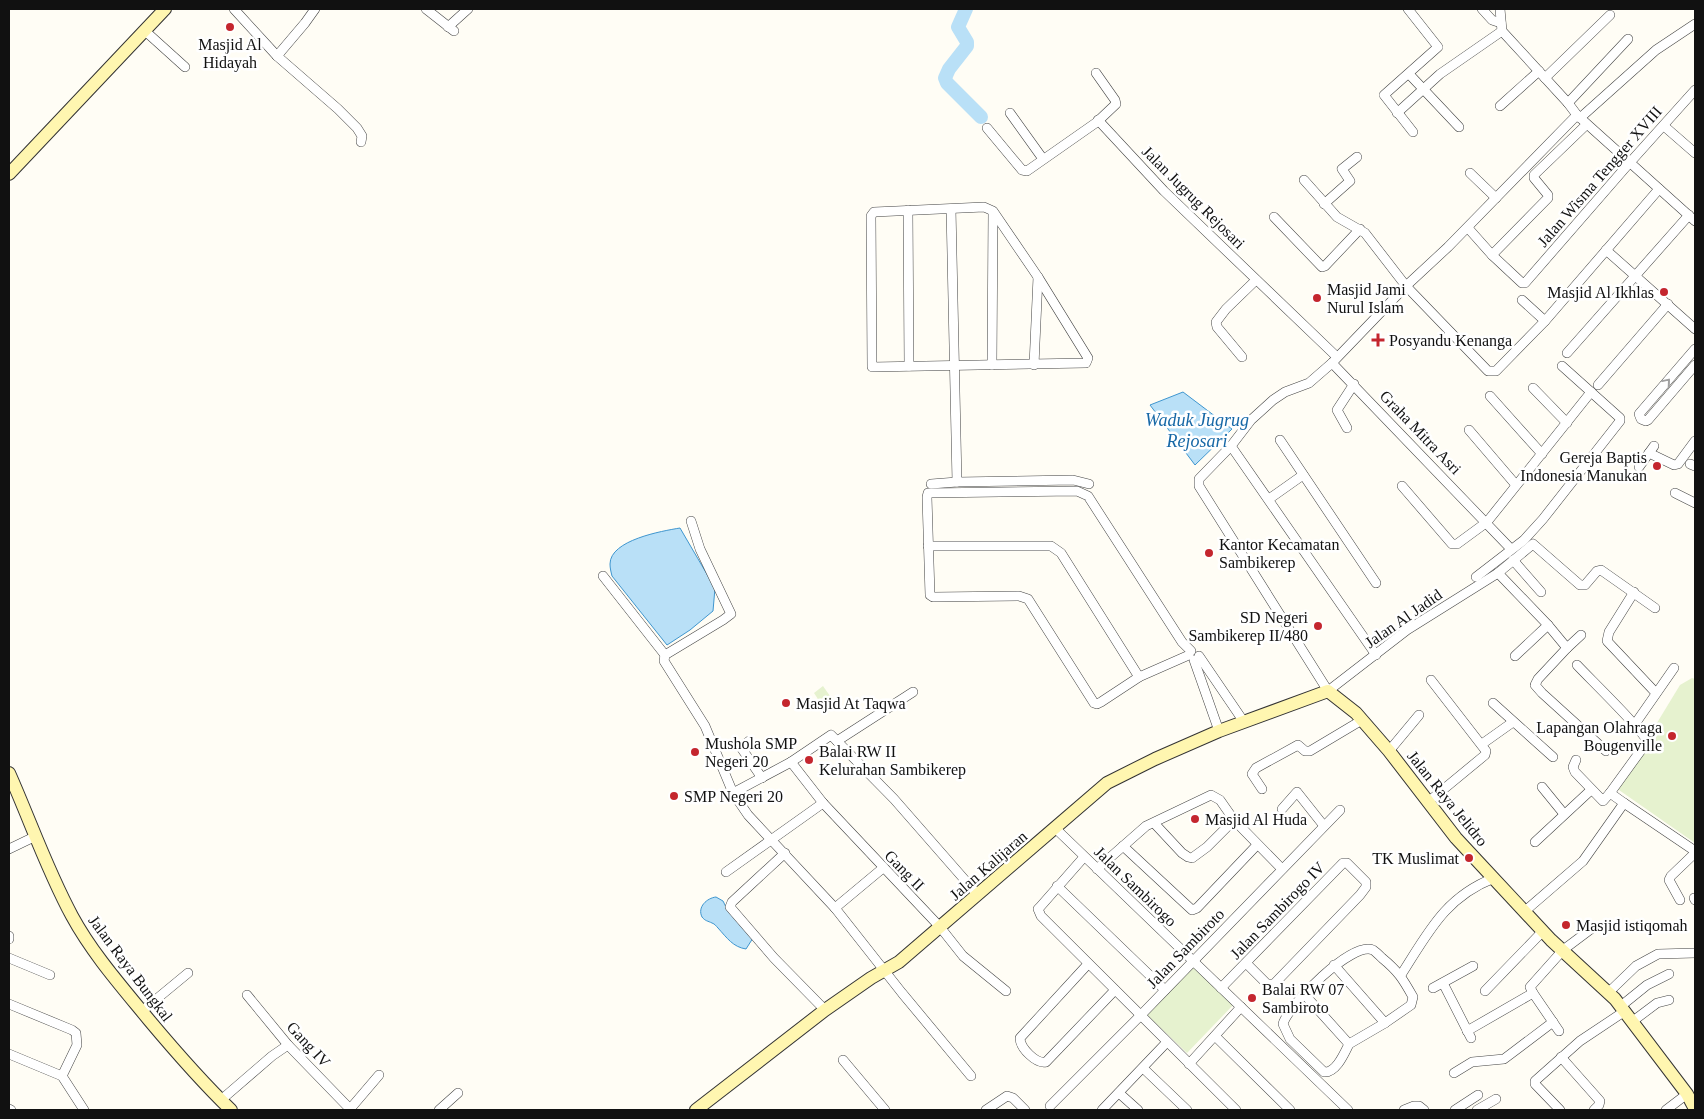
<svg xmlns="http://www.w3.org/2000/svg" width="1704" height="1119" viewBox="0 0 1704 1119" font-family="Georgia,serif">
<rect width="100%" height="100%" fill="#fffdf5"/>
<g fill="#e6f2cf">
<path d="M1692 678 1695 679V843L1619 790 1618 787 1680 685Z"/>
<path d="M823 686 837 706 827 713 814 693Z"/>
<path d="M1193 961 1236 1002 1187 1053 1144 1012Z"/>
</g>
<g fill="#b9e0f7" stroke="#3f96cf">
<path d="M1183 392 1232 429 1195 465 1150 405Z"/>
<path d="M680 528 715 588 713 611 690 630 667 645 612 576C611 572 610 568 610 564 610 540 662 531 680 528Z"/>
<path d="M716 897 723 901 728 911 753 938 746 949C733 947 727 938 718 928 716 926 715 924 712 923 708 921 705 921 702 917 697 907 707 898 716 897Z"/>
</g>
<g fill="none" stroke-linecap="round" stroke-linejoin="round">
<path stroke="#b9e0f7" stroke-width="14" d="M966 9 958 27 967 42V46L949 69 945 78 947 83 981 117"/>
<g stroke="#444" stroke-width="10">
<g id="street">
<path d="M234 9 277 56 338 109 357 128 362 136 361 142"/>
<path d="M426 9 454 31"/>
<path d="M1408 9 1438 47 1384 95 1413 132"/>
<path d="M1482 9 1492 20 1501 23"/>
<path d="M1500 9 1502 31 1568 103 1577 115 1695 221"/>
<path d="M448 27 468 9"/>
<path d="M144 30 185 67"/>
<path d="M277 56 305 23 315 9"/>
<path d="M1409 74 1459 127"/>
<path d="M1545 78 1610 15"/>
<path d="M1568 103 1628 39"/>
<path d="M1500 106 1539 71"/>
<path d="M1010 113 1043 159"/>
<path d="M1397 113 1440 74 1502 31"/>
<path d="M1577 115 1448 247 1406 286 1332 363 1309 383 1285 392 1273 400 1251 420 1231 446 1199 479V486L1328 691 1407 630 1498 573 1533 544 1580 585H1585L1597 571 1601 570 1655 608"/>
<path d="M1580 118 1656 50 1695 24"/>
<path d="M1098 120 1164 191 1337 357"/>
<path d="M1664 126 1695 153"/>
<path d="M987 128 1022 170 1027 171 1097 122 1116 104 1115 100 1096 73"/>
<path d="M1470 173 1496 198"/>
<path d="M1304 180 1337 217 1365 233 1406 286 1488 371H1496L1545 321 1659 189"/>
<path d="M1324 204 1350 181 1342 169 1357 157"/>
<path d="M984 207 993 211 1038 277 1088 358 1086 363 872 367 871 216 874 212Z"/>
<path d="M951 209 957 482 1073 480 1089 484"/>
<path d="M908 210 909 366"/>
<path d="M1274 217 1322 267 1325 266 1360 229"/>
<path d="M1468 228 1492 255 1522 283H1525L1625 168 1695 90"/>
<path d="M1606 250 1695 329"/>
<path d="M1492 255 1548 198V195L1534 178V175L1586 125"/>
<path d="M1522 300 1545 321"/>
<path d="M1443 342 1451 333"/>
<path d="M1695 349 1639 414 1641 419 1646 421 1648 420 1695 365"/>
<path d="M1567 353 1689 215"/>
<path d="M1242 357 1217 327 1216 322 1226 309 1256 280"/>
<path d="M1332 363 1511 549"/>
<path d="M992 365 993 212"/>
<path d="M1034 365 1038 277"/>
<path d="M1598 385 1668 304"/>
<path d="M1533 388 1567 423"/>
<path d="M1490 396 1542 454"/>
<path d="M1347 428 1337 410 1354 384"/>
<path d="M1469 430 1516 485"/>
<path d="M1280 440 1376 583"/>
<path d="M1231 446 1376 655"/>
<path d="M1649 453 1674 465 1678 464 1695 441"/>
<path d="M1690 464 1695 466"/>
<path d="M1639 467 1654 446"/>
<path d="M931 484 957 482"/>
<path d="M1402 486 1452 544H1457L1487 522 1591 392"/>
<path d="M1675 493 1695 503"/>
<path d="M1269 499 1303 475"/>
<path d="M691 521 700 549 731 614 723 620 665 655 664 661 705 726 733 793 748 815 835 908 902 993 971 1076"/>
<path d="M928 546H1051L1061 553 1139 677"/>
<path d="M1513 560 1541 592"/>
<path d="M1498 573 1548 625 1567 648 1581 635"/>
<path d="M603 576 665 655"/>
<path d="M1476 577 1524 540 1543 519 1620 421V418L1562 366"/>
<path d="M1634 592 1609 632 1607 641 1656 693"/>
<path d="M1567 648 1538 679 1535 685 1542 693 1606 751"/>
<path d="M1189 655 1139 677 1101 702 1097 704 1094 703 1028 599 1019 596 933 597 930 595 927 497 928 493 1077 491 1088 496 1182 642 1191 651"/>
<path d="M1199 656 1244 722"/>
<path d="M1515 656 1548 625"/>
<path d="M1194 660 1219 731"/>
<path d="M1577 665C1588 677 1646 733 1647 742L1610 793"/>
<path d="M1493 703 1553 757"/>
<path d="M1635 724 1674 668"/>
<path d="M749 741 743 746 742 749 762 778"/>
<path d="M837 741 913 692"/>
<path d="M1482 744 1513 722"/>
<path d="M1389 751 1419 715"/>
<path d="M1576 760 1573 767 1575 772 1603 801 1610 793 1624 803"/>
<path d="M791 762 823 803 940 927 963 956 1006 991"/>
<path d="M1542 787 1564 814"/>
<path d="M1262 789 1252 774 1256 768 1298 745 1305 751H1310L1362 720"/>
<path d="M733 793 791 762 831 735 894 799 978 895"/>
<path d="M1428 802 1485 755 1486 751 1431 680"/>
<path d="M1282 809 1297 792 1324 826"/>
<path d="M1154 823 1182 853 1188 857 1192 858 1207 847 1234 820"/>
<path d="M1055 828 1348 1110"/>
<path d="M1535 842 1591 790"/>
<path d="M1123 846 1192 910 1197 908 1257 845"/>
<path d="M9 849 36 836"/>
<path d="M785 853 732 902 730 907 774 958 825 1010"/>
<path d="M1084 857 1040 907 1038 909 1041 916 1236 1110"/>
<path d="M1097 869 1146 826 1211 795 1220 800 1234 820 1282 869"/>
<path d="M726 872 823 803"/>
<path d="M1057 886 1165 990"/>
<path d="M1694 898 1695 900"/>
<path d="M1680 900 1669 880 1671 876 1695 853"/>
<path d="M835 908 883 868"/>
<path d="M1525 911 1583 861 1624 803 1695 851"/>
<path d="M9 936V939"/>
<path d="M9 958 50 975"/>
<path d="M1088 964 1020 1038C1020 1048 1036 1064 1046 1062L1115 990"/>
<path d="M1334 965 1385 1023 1411 1005 1413 997C1403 979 1398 971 1382 958 1379 955 1376 952 1373 950 1352 941 1288 1005 1283 1024L1290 1039 1324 1072C1336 1073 1344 1054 1349 1044"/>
<path d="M1401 975C1428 933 1445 897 1494 878"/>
<path d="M1443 983 1471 1038"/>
<path d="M1221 988 1343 863H1347L1366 882V887L1360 895 1274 984H1267L1246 963"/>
<path d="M1433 988 1473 966"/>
<path d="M1485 991 1543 931"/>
<path d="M1609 992 1636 966 1658 954 1695 953"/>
<path d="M1304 994 1349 1044 1385 1023"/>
<path d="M247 995 288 1045 351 1110"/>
<path d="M9 1004 72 1030 76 1033 77 1045 62 1076 84 1110"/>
<path d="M1621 1006 1647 985 1669 974"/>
<path d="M142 1011 188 973"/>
<path d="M1633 1021 1657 1003 1669 1000"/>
<path d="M1467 1031 1533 993"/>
<path d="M1559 1031 1533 993 1530 987 1563 950 1591 929"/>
<path d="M1215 1036 1290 1110"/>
<path d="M9 1054 62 1076"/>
<path d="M1561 1057 1600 1101 1599 1105 1594 1110"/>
<path d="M843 1060 885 1110"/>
<path d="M1189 1064 1241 1007"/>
<path d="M1143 1068 1187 1110"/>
<path d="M1454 1073 1472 1062 1504 1059 1553 1022"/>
<path d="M1119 1093 1138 1110"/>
<path d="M221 1100 272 1056 288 1045"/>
<path d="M1050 1106 1140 1016 1340 810"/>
<path d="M9 1109 11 1110"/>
<path d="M350 1109 379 1075"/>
<path d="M439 1110 458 1093"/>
<path d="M986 1110 1007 1096 1013 1098 1025 1110"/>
<path d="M1102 1110 1167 1042"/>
<path d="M1404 1110 1414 1106H1419L1424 1110"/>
<path d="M1455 1110 1478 1095"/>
<path d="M1477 1110 1496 1099"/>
<path d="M1560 1110 1535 1084V1081L1580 1041 1625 1011"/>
<path d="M1666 1110 1687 1094"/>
</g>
</g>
<g stroke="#333" stroke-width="14">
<g id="secondary">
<path d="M9 174 165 9"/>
<path d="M9 773C30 820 47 870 72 916 92 953 122 987 149 1020 175 1051 202 1082 231 1110"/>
<path d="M696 1110 825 1010 871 978 899 962 1107 783 1155 759 1219 731 1328 691 1356 713 1389 751 1456 838 1483 867 1551 940 1615 999 1687 1094 1695 1109"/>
</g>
</g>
<use href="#street" stroke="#fff" stroke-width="9"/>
<use href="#secondary" stroke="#fff6b0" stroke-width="12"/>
</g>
<defs><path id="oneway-chevron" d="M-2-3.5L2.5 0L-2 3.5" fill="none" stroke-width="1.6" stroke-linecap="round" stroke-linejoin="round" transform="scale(1.25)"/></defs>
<use stroke="#a0a0a0" href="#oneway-chevron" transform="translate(1667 382) rotate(-50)"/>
<g fill="#c4262e" stroke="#fff" stroke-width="2">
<circle cx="230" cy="27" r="5"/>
<circle cx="1664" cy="292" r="5"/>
<circle cx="1317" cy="298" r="5"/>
<path d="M1375.5 332.5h5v5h5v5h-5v5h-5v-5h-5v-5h5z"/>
<circle cx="1657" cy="466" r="5"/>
<circle cx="1209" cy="553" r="5"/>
<circle cx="1318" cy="626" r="5"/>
<circle cx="786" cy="703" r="5"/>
<circle cx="1672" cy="736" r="5"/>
<circle cx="695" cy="752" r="5"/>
<circle cx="809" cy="760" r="5"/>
<circle cx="674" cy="796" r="5"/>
<circle cx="1195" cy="819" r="5"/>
<circle cx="1469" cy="858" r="5"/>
<circle cx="1566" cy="925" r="5"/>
<circle cx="1252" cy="998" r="5"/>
</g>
<g text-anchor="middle" stroke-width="5" stroke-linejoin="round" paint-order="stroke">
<g font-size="16" fill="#111" stroke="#fff" text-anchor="start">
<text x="230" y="50" text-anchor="middle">Masjid Al<tspan x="230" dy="18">Hidayah</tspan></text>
<text x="1327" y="295">Masjid Jami<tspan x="1327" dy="18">Nurul Islam</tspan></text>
<text x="1654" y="298" text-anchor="end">Masjid Al Ikhlas</text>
<text x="1389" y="346">Posyandu Kenanga</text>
<text x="1647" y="463" text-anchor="end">Gereja Baptis<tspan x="1647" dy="18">Indonesia Manukan</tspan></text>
<text x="1219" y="550">Kantor Kecamatan<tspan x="1219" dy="18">Sambikerep</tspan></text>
<text x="1308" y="623" text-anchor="end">SD Negeri<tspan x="1308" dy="18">Sambikerep II/480</tspan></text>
<text x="796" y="709">Masjid At Taqwa</text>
<text x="1662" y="733" text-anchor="end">Lapangan Olahraga<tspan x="1662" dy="18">Bougenville</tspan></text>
<text x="705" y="749">Mushola SMP<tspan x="705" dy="18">Negeri 20</tspan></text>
<text x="819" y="757">Balai RW II<tspan x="819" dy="18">Kelurahan Sambikerep</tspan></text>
<text x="684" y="802">SMP Negeri 20</text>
<text x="1205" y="825">Masjid Al Huda</text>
<text x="1459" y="864" text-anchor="end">TK Muslimat</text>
<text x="1576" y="931">Masjid istiqomah</text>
<text x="1262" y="995">Balai RW 07<tspan x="1262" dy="18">Sambiroto</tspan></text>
</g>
<g font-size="16" fill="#111" stroke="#fff">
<text transform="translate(1599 176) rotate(-49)" y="6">Jalan Wisma Tengger XVIII</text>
<text transform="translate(1194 197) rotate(45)" y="6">Jalan Jugrug Rejosari</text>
<text transform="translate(1421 432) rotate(46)" y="6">Graha Mitra Asri</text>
<text transform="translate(1403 618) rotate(-35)" y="6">Jalan Al Jadid</text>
<text transform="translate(1448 798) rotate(51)" y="6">Jalan Raya Jelidro</text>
<text transform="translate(988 865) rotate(-41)" y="6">Jalan Kalijaran</text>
<text transform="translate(905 870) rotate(46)" y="6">Gang II</text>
<text transform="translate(1136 886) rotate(44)" y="6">Jalan Sambirogo</text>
<text transform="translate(1277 910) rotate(-46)" y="6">Jalan Sambirogo IV</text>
<text transform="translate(1185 948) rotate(-46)" y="6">Jalan Sambiroto</text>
<text transform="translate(131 968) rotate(53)" y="6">Jalan Raya Bungkal</text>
<text transform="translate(309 1044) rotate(47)" y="6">Gang IV</text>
</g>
<g font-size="18" font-style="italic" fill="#1768a6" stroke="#fff">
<text x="1197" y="426">Waduk Jugrug<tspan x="1197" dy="21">Rejosari</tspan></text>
</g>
</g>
<rect width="1704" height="1119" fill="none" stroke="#111111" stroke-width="20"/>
</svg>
